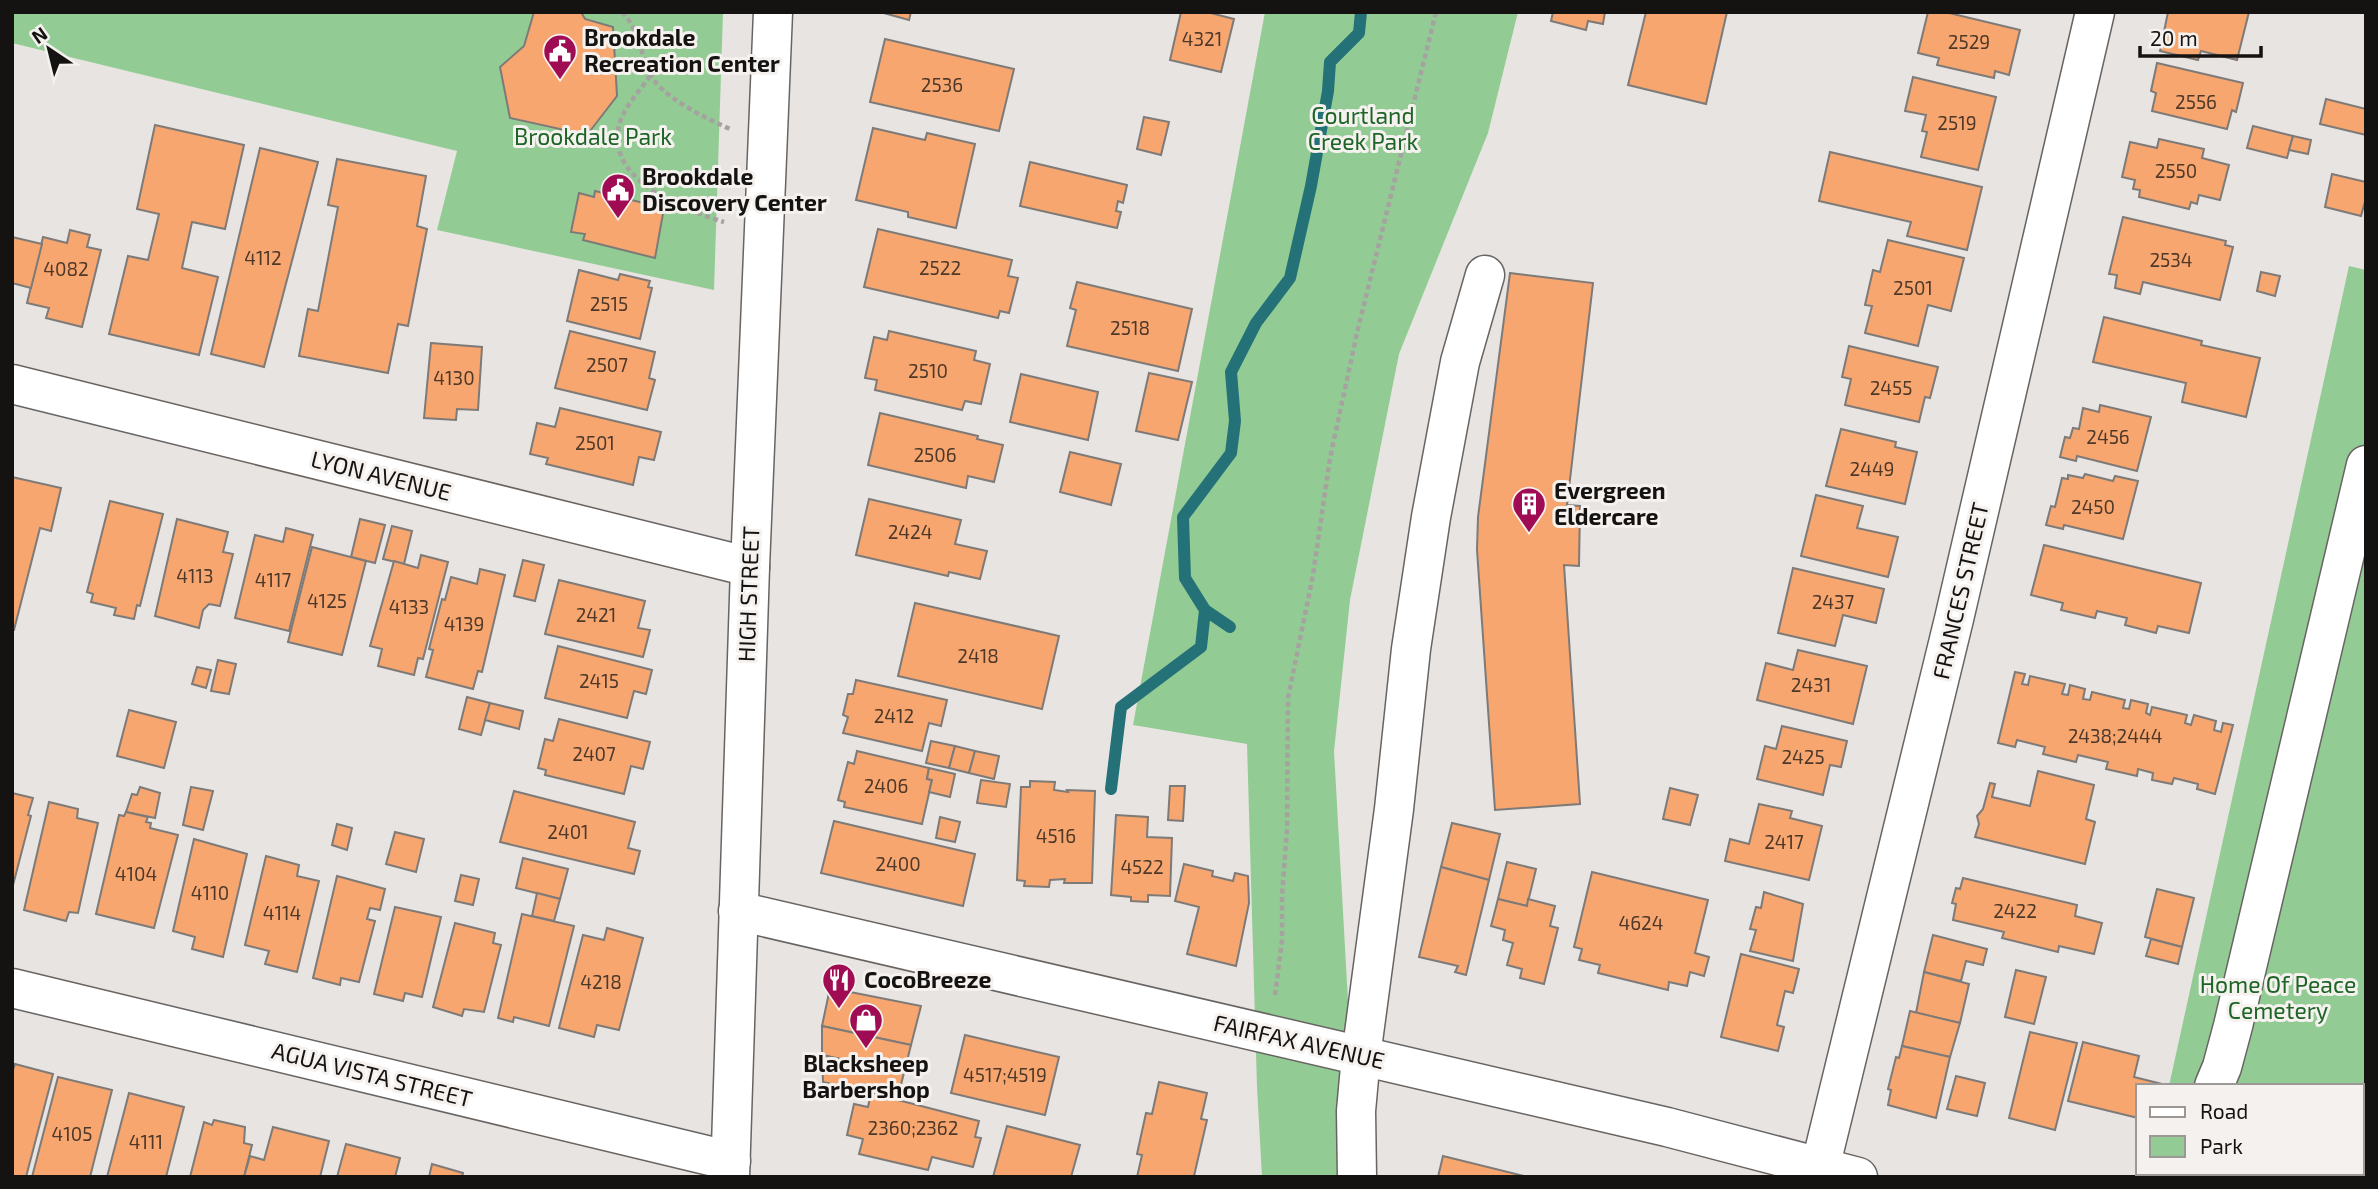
<svg xmlns="http://www.w3.org/2000/svg" width="2378" height="1189" viewBox="0 0 2378 1189" font-family="'Exo 2',sans-serif">
<rect width="100%" height="100%" fill="#e8e4e1"/>
<g fill="#92cc94">
<path d="M12 12H723L714 290 437 230 457 151 12 43Z"/>
<path d="M1265 12H1518L1488 133 1399 354 1350 600 1334 751 1348 1001 1336 1122 1340 1177H1262L1257 1087 1247 744 1133 725Z"/>
<path d="M2349 266 2366 270V1177H2149L2150 1173H2362V1086H2169Z"/>
</g>
<g fill="none" stroke-linecap="round" stroke-linejoin="round">
<g stroke="#257178" stroke-width="12">
<path d="M1205 610 1230 627"/>
<path d="M1111 789 1121 707 1201 647 1205 610 1185 578 1183 517 1231 453 1235 421 1231 372 1256 323 1290 278 1311 186 1328 91 1330 62 1359 33 1361 12"/>
</g>
</g>
<g fill="#f7a66f" stroke="#7e7a78" stroke-width="2">
<path d="M534 12H581L585 19 613 27 617 96 587 135 510 118 500 67 524 46Z"/>
<path d="M880 12H911L909 20Z"/>
<path d="M1181 12H1207L1234 19 1221 72 1170 60Z"/>
<path d="M1553 12H1605L1603 24 1588 21 1586 30 1551 21Z"/>
<path d="M1646 12H1727L1706 104 1628 85Z"/>
<path d="M1928 12H1945L2020 30 2009 75 1995 71 1994 78 1937 65 1939 58 1918 53Z"/>
<path d="M2168 12H2249L2237 60 2201 51 2198 60 2160 51Z"/>
<path d="M885 39 1014 69 999 131 870 102Z"/>
<path d="M2157 63 2243 83 2236 112 2232 110 2227 129 2152 111 2156 93 2151 91Z"/>
<path d="M1913 77 1996 97 1978 170 1921 157 1927 132 1922 131 1926 115 1905 111Z"/>
<path d="M2326 99 2366 109V135L2320 124Z"/>
<path d="M1144 117 1169 122 1161 155 1137 149Z"/>
<path d="M155 125 244 145 225 229 192 222 182 268 218 277 199 355 109 334 128 256 148 260 159 214 137 209Z"/>
<path d="M2253 126 2293 136 2287 158 2247 148Z"/>
<path d="M873 128 925 140 927 133 975 144 956 228 908 217V212L856 200Z"/>
<path d="M2293 136 2311 140 2308 154 2289 150Z"/>
<path d="M2159 139 2204 149 2202 158 2229 165 2220 200 2199 195 2197 204 2191 202 2189 209 2139 197 2140 190 2133 189 2135 180 2122 177 2130 142 2157 148Z"/>
<path d="M260 148 318 162 264 367 211 354Z"/>
<path d="M1830 152 1982 187 1967 250 1907 236 1911 222 1819 201Z"/>
<path d="M337 159 426 176 417 226 427 229 408 326 398 324 388 373 299 356 308 309 318 311 338 207 328 205Z"/>
<path d="M1030 162 1127 185 1123 203 1118 201 1116 211 1121 212 1117 228 1020 206Z"/>
<path d="M2332 174 2366 182V198L2361 216 2325 207Z"/>
<path d="M595 191 664 208 655 258 583 240 585 234 571 232 579 193 594 197Z"/>
<path d="M2123 217 2226 241 2225 245 2233 247 2220 300 2143 282 2140 294 2115 288 2117 275 2109 274Z"/>
<path d="M878 229 1012 260 1008 276 1018 278 1009 313 1000 311 998 318 864 287Z"/>
<path d="M70 230 90 235 87 247 101 250 82 327 46 318 49 308 27 303 43 237 67 243Z"/>
<path d="M12 237 42 244 31 288 12 283Z"/>
<path d="M1888 240 1964 258 1951 311 1928 305 1918 346 1865 333 1872 306 1865 305 1873 270 1880 272Z"/>
<path d="M579 270 618 280 620 274 650 281 648 287 652 288 640 339 567 321Z"/>
<path d="M2261 272 2280 276 2275 296 2257 291Z"/>
<path d="M1510 273 1593 283 1567 505 1580 506 1579 566 1564 565 1580 804 1495 810 1477 550 1478 517Z"/>
<path d="M1077 282 1192 309 1178 371 1067 346 1076 310 1070 308Z"/>
<path d="M2104 317 2202 341 2201 345 2260 358 2246 417 2182 402 2186 383 2093 362Z"/>
<path d="M570 331 655 352 649 378 655 380 647 410 555 388Z"/>
<path d="M889 331 976 351 974 360 990 364 981 404 965 401 962 410 875 390 877 380 865 378 874 337 887 340Z"/>
<path d="M431 343 482 347 478 410 457 409 456 420 424 418Z"/>
<path d="M1849 346 1938 367 1930 398 1925 397 1919 422 1845 405 1851 379 1842 377Z"/>
<path d="M1149 373 1192 382 1178 440 1136 431Z"/>
<path d="M1021 374 1098 392 1088 440 1010 422Z"/>
<path d="M2100 405 2151 417 2137 471 2077 456 2076 461 2060 457 2065 437 2070 438 2073 428 2079 429 2083 408 2099 412Z"/>
<path d="M560 408 661 432 654 460 639 457 633 485 546 464 548 458 530 454 537 423 555 427Z"/>
<path d="M880 413 978 436 977 439 1003 445 994 482 968 476 966 488 868 465Z"/>
<path d="M1841 429 1896 442 1895 447 1917 452 1905 504 1826 486Z"/>
<path d="M1070 452 1121 464 1111 505 1060 492Z"/>
<path d="M2085 474 2113 481 2115 476 2138 481 2123 539 2064 525 2063 529 2046 525 2051 506 2055 507 2062 478 2068 479V475L2083 478Z"/>
<path d="M12 477 61 488 51 531 40 528 14 630H12Z"/>
<path d="M1816 495 1863 506 1857 528 1898 537 1888 577 1801 556Z"/>
<path d="M869 499 961 520 955 544 987 551 980 579 949 572 948 576 856 555Z"/>
<path d="M110 501 163 514 140 606 137 605 134 619 114 615 116 608 91 602 93 594 87 592Z"/>
<path d="M177 519 228 532 223 552 233 554 220 606 209 604 203 610 199 628 155 616Z"/>
<path d="M360 519 385 525 375 563 351 557Z"/>
<path d="M392 526 412 531 404 564 383 559Z"/>
<path d="M286 528 313 535 289 631 235 618 255 535 283 542Z"/>
<path d="M2044 545 2201 583 2189 633 2158 626 2156 633 2125 625 2127 618 2097 611 2095 618 2061 610 2063 603 2031 595Z"/>
<path d="M312 547 366 561 342 655 288 642Z"/>
<path d="M421 555 448 562 423 659 418 658 414 675 378 666 382 649 370 646 394 561 418 568Z"/>
<path d="M523 560 544 565 535 601 514 596Z"/>
<path d="M1793 568 1884 589 1876 623 1843 615 1835 646 1778 633Z"/>
<path d="M480 569 505 575 482 672 478 671 473 689 426 677 433 650 429 649 442 599 445 600 451 577 477 584Z"/>
<path d="M559 580 645 601 638 628 650 630 643 657 545 634Z"/>
<path d="M915 603 1059 636 1042 709 898 676Z"/>
<path d="M558 646 652 670 646 694 634 691 627 718 545 698Z"/>
<path d="M1798 650 1867 666 1853 724 1757 700 1766 663 1793 670Z"/>
<path d="M218 660 236 664 229 694 211 691Z"/>
<path d="M197 667 211 670 206 688 192 684Z"/>
<path d="M2015 672 2025 674 2022 684 2028 685 2030 676 2065 684 2062 694 2068 695 2070 685 2085 689 2083 699 2090 700 2092 692 2125 700 2123 708 2129 709 2131 700 2148 704 2146 713 2150 715 2152 707 2187 715 2185 723 2191 725 2194 715 2216 721 2214 730 2221 732 2223 723 2233 725 2215 794 2197 789 2198 784 2174 778 2172 784 2152 780 2153 773 2138 769 2137 776 2106 769 2108 762 2078 755 2076 762 2043 754 2045 747 2017 740 2015 747 1998 743Z"/>
<path d="M856 680 947 700 941 726 929 723 922 751 843 733 848 717 843 715 848 694H853Z"/>
<path d="M467 697 490 703 481 735 459 729Z"/>
<path d="M490 703 523 711 519 729 485 720Z"/>
<path d="M129 710 176 722 164 768 117 756Z"/>
<path d="M559 719 650 742 643 769 631 766 624 794 545 775 546 770 538 768 545 739 553 741Z"/>
<path d="M1782 726 1847 741 1841 767 1830 765 1823 795 1757 779 1765 746 1776 749Z"/>
<path d="M931 741 955 746 949 768 926 763Z"/>
<path d="M955 746 975 751 969 773 949 768Z"/>
<path d="M857 751 929 768 927 779 932 780 922 824 844 807 845 802 838 800 848 762 854 764Z"/>
<path d="M975 751 999 756 994 779 969 773Z"/>
<path d="M929 768 955 774 950 797 929 792 932 780 927 779Z"/>
<path d="M2038 771 2094 785 2086 819 2095 822 2085 864 1975 837 1979 824 1977 816 1983 809 1990 783 1995 784 1992 797 2030 806Z"/>
<path d="M981 780 1010 784 1006 807 977 803Z"/>
<path d="M1030 781 1055 782 1054 790 1068 792 1067 790 1095 791 1092 883H1064L1065 879 1050 880 1049 887 1024 886 1025 881 1017 880 1021 787H1030Z"/>
<path d="M1170 786H1185L1183 821 1168 820Z"/>
<path d="M140 787 160 793 155 818 126 812 132 794 137 795Z"/>
<path d="M191 787 213 791 203 830 183 825Z"/>
<path d="M1670 788 1698 795 1690 825 1663 819Z"/>
<path d="M514 791 635 822 628 848 640 851 634 874 500 842Z"/>
<path d="M12 793 33 798 28 815 31 816 12 889Z"/>
<path d="M49 802 78 809 77 818 98 823 78 913 69 912 66 921 24 910Z"/>
<path d="M1759 804 1792 811 1790 818 1822 826 1809 880 1725 861 1730 839 1749 844Z"/>
<path d="M126 812 148 817 146 822 151 823 150 828 178 835 154 928 96 914 119 815 124 816Z"/>
<path d="M1116 815 1148 817 1147 837 1172 838 1170 896 1148 895V902L1131 901V897L1111 895Z"/>
<path d="M940 817 960 822 955 842 936 838Z"/>
<path d="M834 821 975 854 963 906 821 873Z"/>
<path d="M1452 823 1500 834 1489 880 1441 867Z"/>
<path d="M337 824 352 828 347 850 332 845Z"/>
<path d="M395 832 424 839 416 872 386 864Z"/>
<path d="M194 839 247 854 223 957 192 949 195 937 173 931Z"/>
<path d="M266 856 299 865 297 876 319 881 297 972 265 964 269 951 245 945Z"/>
<path d="M523 858 568 869 560 899 516 888Z"/>
<path d="M1507 862 1536 869 1527 906 1498 899Z"/>
<path d="M1184 864 1213 871 1212 876 1233 881 1235 873 1248 876 1249 903 1236 966 1187 954 1199 907 1175 901Z"/>
<path d="M1441 867 1489 880 1466 975 1455 972 1458 966 1419 957Z"/>
<path d="M1592 872 1708 900 1695 953 1709 957 1704 976 1690 972 1687 986 1669 982 1668 990 1598 973 1600 965 1579 960 1582 949 1574 947Z"/>
<path d="M461 875 479 879 473 905 455 901Z"/>
<path d="M337 876 385 889 380 910 370 908 367 919 375 921 359 982 341 978 340 985 313 978Z"/>
<path d="M1963 878 2077 905 2075 916 2102 923 2094 954 2059 946 2058 952 2002 938 2004 932 1953 920 1956 904 1952 903 1956 888 1960 889Z"/>
<path d="M2157 889 2194 898 2182 947 2145 937Z"/>
<path d="M1764 892 1803 904 1793 961 1750 951 1756 930 1750 929 1756 907 1761 908Z"/>
<path d="M537 893 560 899 554 921 532 916Z"/>
<path d="M1498 899 1527 906 1528 899 1555 906 1550 926 1558 928 1544 984 1520 978 1522 969 1507 965 1513 943 1503 940 1505 930 1491 926Z"/>
<path d="M395 907 441 917 422 997 405 993 403 1001 374 994Z"/>
<path d="M522 914 574 926 549 1026 514 1017 513 1022 498 1018Z"/>
<path d="M455 923 495 933 493 943 501 945 484 1012 464 1009 462 1016 433 1007Z"/>
<path d="M607 928 643 938 619 1030 597 1025 594 1037 559 1028 583 935 604 940Z"/>
<path d="M1933 935 1987 949 1983 965 1966 961 1961 981 1924 972Z"/>
<path d="M2151 939 2182 947 2178 964 2146 956Z"/>
<path d="M1741 954 1799 969 1793 993 1785 991 1777 1025 1784 1027 1778 1051 1721 1037Z"/>
<path d="M2016 970 2046 977 2034 1024 2005 1017Z"/>
<path d="M1924 972 1969 984 1960 1023 1916 1013Z"/>
<path d="M830 988 921 1006 911 1045 822 1026Z"/>
<path d="M1910 1011 1960 1023 1950 1057 1902 1046Z"/>
<path d="M822 1026 911 1045 904 1073 822 1055Z"/>
<path d="M2030 1032 2077 1043 2055 1130 2009 1118Z"/>
<path d="M965 1035 1059 1057 1045 1115 951 1093Z"/>
<path d="M2083 1042 2139 1056 2134 1077 2166 1085 2138 1086V1118L2068 1101Z"/>
<path d="M1902 1046 1950 1057 1936 1118 1888 1105 1891 1090 1888 1089 1896 1057 1899 1058Z"/>
<path d="M822 1055 904 1073 897 1100 823 1082Z"/>
<path d="M15 1064 53 1074 26 1177H12V1073Z"/>
<path d="M1956 1076 1985 1083 1977 1116 1947 1109Z"/>
<path d="M58 1077 112 1090 90 1177H32Z"/>
<path d="M1159 1082 1207 1093 1201 1119 1207 1120 1194 1176 1137 1177 1142 1155 1137 1154 1146 1113 1152 1114Z"/>
<path d="M129 1093 184 1107 166 1177H107Z"/>
<path d="M871 1093 979 1121 975 1137 981 1138 973 1167 932 1157 928 1170 859 1154 863 1139 847 1135 854 1104 868 1107Z"/>
<path d="M214 1120 245 1127 244 1143 252 1145 244 1177H190L204 1122 212 1125Z"/>
<path d="M1007 1126 1080 1145 1071 1177H993Z"/>
<path d="M273 1127 329 1141 320 1177H244L250 1156 264 1160Z"/>
<path d="M346 1144 400 1158 395 1177H337Z"/>
<path d="M1443 1156 1528 1177H1438Z"/>
<path d="M432 1164 463 1173 462 1177H429Z"/>
</g>
<g fill="none" stroke-linecap="round" stroke-linejoin="round">
<g stroke="#686462" stroke-width="41">
<g id="minor">
<path d="M12 384 750 567"/>
<path d="M738 911 1667 1127 1858 1177"/>
<path d="M12 988 731 1161"/>
<path d="M2214 1086 2222 1067 2233 1026 2366 465"/>
<path d="M1820 1168 1954 619 2095 12"/>
<path d="M1357 1177 1356 1111 1361 1056 1394 809 1411 649 1431 517 1460 362 1485 275"/>
<path d="M2167 1177 2169 1173"/>
</g>
</g>
<g stroke="#686462" stroke-width="41">
<path id="major" d="M730 1177 750 567 773 12"/>
</g>
<g stroke="#a5a29f" stroke-width="4.5" stroke-dasharray="5 3.5" stroke-linecap="butt">
<path d="M622 12C639 29 640 51 649 72 659 96 707 119 730 129"/>
<path d="M650 76C639 92 620 111 618 131 610 182 687 211 724 222"/>
<path d="M1275 995 1282 941V895L1287 830 1288 698 1313 575 1330 458 1357 333 1436 12"/>
</g>
<use href="#minor" stroke="#fff" stroke-width="38"/>
<use href="#major" stroke="#fff" stroke-width="38"/>
</g>
<defs>
<g id="civic-pin" transform="scale(1.75)"><path d="M0 17L-7.5 6A9.5 9.5 0 1 1 7.5 6Z" fill="#a00c53" stroke="#f5f1ee"/><path d="M-.6-6.5H3V-4.5H.6V-3L4-1V1h2V6H-6V1h2V-1L-.6-3ZM-1.2 2.5V6h2.4V2.5Z" fill="#fff"/></g>
<g id="building-pin" transform="scale(1.75)"><path d="M0 17L-7.5 6A9.5 9.5 0 1 1 7.5 6Z" fill="#a00c53" stroke="#f5f1ee"/><path d="M-4-6H4V6H1V3H-1V6H-4ZM-2.5-4.3h1.7v1.8h-1.7ZM.8-4.3h1.7v1.8H.8ZM-2.5-1h1.7V.8h-1.7ZM.8-1h1.7V.8H.8Z" fill="#fff"/></g>
<g id="restaurant-pin" transform="scale(1.75)"><path d="M0 17L-7.5 6A9.5 9.5 0 1 1 7.5 6Z" fill="#a00c53" stroke="#f5f1ee"/><path d="M-5-6h1v4h1v-4h1v4h1v-4h1v5L-1.5 .5V6h-2V.5L-5-1ZM5-6V6H3V1.5H1.5Q1.5-4 5-6Z" fill="#fff"/></g>
<g id="shop-pin" transform="scale(1.75)"><path d="M0 17L-7.5 6A9.5 9.5 0 1 1 7.5 6Z" fill="#a00c53" stroke="#f5f1ee"/><path d="M-5-2.5h2.3a2.7 3.5 0 0 1 5.4 0H5L5.5 6h-11ZM-1.5-2.5h3a1.5 2.3 0 0 0-3 0Z" fill="#fff"/></g>
</defs>
<g fill-rule="evenodd">
<use href="#civic-pin" x="560" y="51"/>
<use href="#civic-pin" x="618" y="190"/>
<use href="#building-pin" x="1529" y="504"/>
<use href="#restaurant-pin" x="839" y="980"/>
<use href="#shop-pin" x="866" y="1020"/>
</g>
<g text-anchor="middle" stroke-width="6" stroke-linejoin="round" paint-order="stroke">
<g font-size="19" fill="#4e3829">
<text x="1202" y="46">4321</text>
<text x="1969" y="49">2529</text>
<text x="942" y="92">2536</text>
<text x="2196" y="109">2556</text>
<text x="1957" y="130">2519</text>
<text x="2176" y="178">2550</text>
<text x="263" y="265">4112</text>
<text x="2171" y="267">2534</text>
<text x="940" y="275">2522</text>
<text x="66" y="276">4082</text>
<text x="1913" y="295">2501</text>
<text x="609" y="311">2515</text>
<text x="1130" y="335">2518</text>
<text x="607" y="372">2507</text>
<text x="928" y="378">2510</text>
<text x="454" y="385">4130</text>
<text x="1891" y="395">2455</text>
<text x="2108" y="444">2456</text>
<text x="595" y="450">2501</text>
<text x="935" y="462">2506</text>
<text x="1872" y="476">2449</text>
<text x="2093" y="514">2450</text>
<text x="910" y="539">2424</text>
<text x="195" y="583">4113</text>
<text x="273" y="587">4117</text>
<text x="327" y="608">4125</text>
<text x="1833" y="609">2437</text>
<text x="409" y="614">4133</text>
<text x="596" y="622">2421</text>
<text x="464" y="631">4139</text>
<text x="978" y="663">2418</text>
<text x="599" y="688">2415</text>
<text x="1811" y="692">2431</text>
<text x="894" y="723">2412</text>
<text x="2115" y="743">2438;2444</text>
<text x="594" y="761">2407</text>
<text x="1803" y="764">2425</text>
<text x="886" y="793">2406</text>
<text x="568" y="839">2401</text>
<text x="1056" y="843">4516</text>
<text x="1784" y="849">2417</text>
<text x="898" y="871">2400</text>
<text x="1142" y="874">4522</text>
<text x="136" y="881">4104</text>
<text x="210" y="900">4110</text>
<text x="2015" y="918">2422</text>
<text x="282" y="920">4114</text>
<text x="1641" y="930">4624</text>
<text x="601" y="989">4218</text>
<text x="1005" y="1082">4517;4519</text>
<text x="913" y="1135">2360;2362</text>
<text x="72" y="1141">4105</text>
<text x="146" y="1149">4111</text>
</g>
<g font-size="23" font-weight="bold" fill="#151312" stroke="#f5f1ee" text-anchor="start">
<text x="584" y="46">Brookdale<tspan x="584" dy="26">Recreation Center</tspan></text>
<text x="642" y="185">Brookdale<tspan x="642" dy="26">Discovery Center</tspan></text>
<text x="1554" y="499">Evergreen<tspan x="1554" dy="26">Eldercare</tspan></text>
<text x="864" y="988">CocoBreeze</text>
<text x="866" y="1072" text-anchor="middle">Blacksheep<tspan x="866" dy="26">Barbershop</tspan></text>
</g>
<g font-size="23" fill="#1c6526" stroke="#f5f1ee">
<text x="1363" y="124">Courtland<tspan x="1363" dy="26">Creek Park</tspan></text>
<text x="593" y="145">Brookdale Park</text>
<text x="2278" y="993">Home Of Peace<tspan x="2278" dy="26">Cemetery</tspan></text>
</g>
<g font-size="23" fill="#151312" stroke="#f5f1ee">
<text transform="translate(381 476) rotate(14)" y="8">LYON AVENUE</text>
<text transform="translate(1961 591) rotate(-77)" y="8">FRANCES STREET</text>
<text transform="translate(749 594) rotate(-88)" y="8">HIGH STREET</text>
<text transform="translate(1299 1042) rotate(13)" y="8">FAIRFAX AVENUE</text>
<text transform="translate(372 1075) rotate(14)" y="8">AGUA VISTA STREET</text>
</g>
</g>
<rect width="2378" height="1189" fill="none" stroke="#151312" stroke-width="28"/>
<rect x="2136" y="1084" width="228" height="91" fill="#f5f1ee" stroke="#9b9896" stroke-width="2"/>
<rect x="2150" y="1107" width="35" height="10" fill="#ffffff" stroke="#9b9896" stroke-width="2"/>
<text x="2200" y="1119" font-size="21" fill="#151312">Road</text>
<rect x="2150" y="1136" width="35" height="21" fill="#92cc94" stroke="#9b9896" stroke-width="2"/>
<text x="2200" y="1154" font-size="21" fill="#151312">Park</text>
<g transform="translate(49 49) rotate(325)" stroke="#f5f1ee" stroke-width="5" paint-order="stroke">
<path d="M0-5L12 26L0 18L-12 26Z" fill="#151312"/>
<text y="-10" font-size="19" font-weight="bold" text-anchor="middle" fill="#151312">N</text>
</g>
<path d="M2140 46v10h121v-10" fill="none" stroke="#151312" stroke-width="3.5"/>
<text x="2150" y="46" font-size="21" fill="#151312" stroke="#f5f1ee" stroke-width="5" paint-order="stroke">20 m</text>
</svg>
